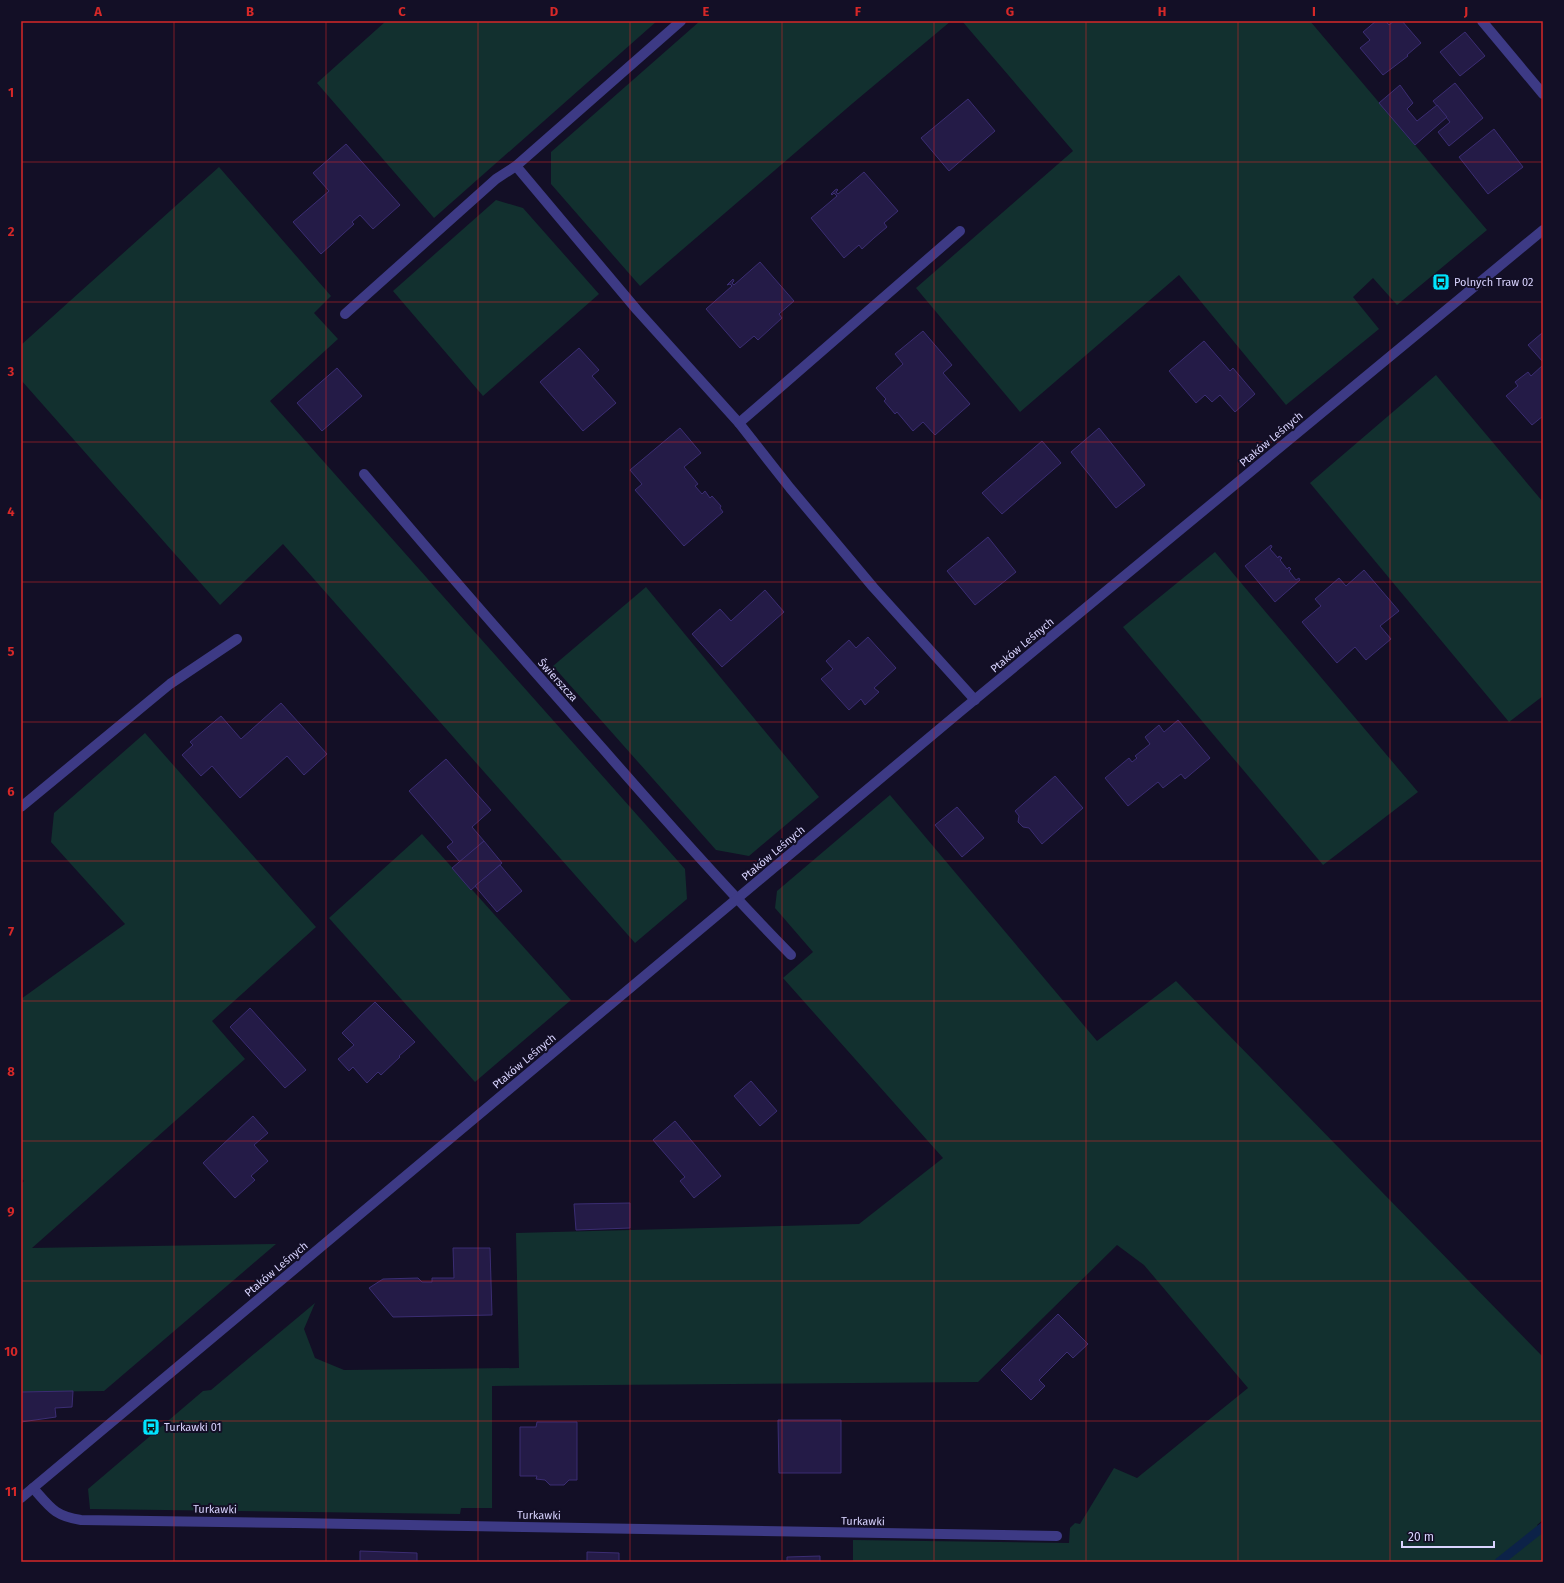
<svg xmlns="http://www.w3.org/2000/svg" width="1564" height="1583" viewBox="0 0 1564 1583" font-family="'Fira Sans',sans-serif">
<rect width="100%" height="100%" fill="#130f26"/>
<g fill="#12302f">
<path d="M386 21H657L434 218 317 83Z"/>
<path d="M700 21H951L853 103 640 286 551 184V152Z"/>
<path d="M962 21H1310L1487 230 1397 305 1373 278 1353 297 1379 329 1286 405 1179 275 1020 412 916 288 1073 151Z"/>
<path d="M219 167 331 296 314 313 338 339 270 401 685 869 687 899 635 943 283 544 220 605 21 380V345Z"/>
<path d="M496 200 523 208 599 294 483 396 393 291Z"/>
<path d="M1436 375 1543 502V696L1509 722 1310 483Z"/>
<path d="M1215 552 1418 792 1323 865 1123 627Z"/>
<path d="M646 587 819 797 749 856 716 850 553 666Z"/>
<path d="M145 733 316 927 212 1021 245 1059 32 1248 276 1244 104 1391 21 1392V1184L24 1181 21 1178V999L125 924 51 842 54 813Z"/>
<path d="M890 795 1097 1041 1176 981 1543 1357V1520L1537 1525 1543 1532V1562H853V1540L1069 1543 1070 1528 1075 1523 1080 1524 1114 1468 1137 1478 1248 1388 1144 1265 1117 1245 978 1382 492 1386V1508H461L460 1514 90 1509 88 1489 203 1391 211 1390 315 1303 304 1329 315 1358 344 1370 519 1368 516 1233 859 1224 943 1158 783 978 813 952 775 908 777 891Z"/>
<path d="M422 834 571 1000 475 1082 329 918Z"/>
</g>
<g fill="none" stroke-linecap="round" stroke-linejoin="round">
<path stroke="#0c2248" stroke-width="9" d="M1499 1562 1543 1527"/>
</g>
<g fill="#241b47" stroke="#3b2d73">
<path d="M1376 21H1386L1389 25 1394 21H1402L1421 43 1407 55 1408 56 1383 75 1360 48 1370 40 1363 32Z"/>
<path d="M1465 32 1485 56 1460 76 1440 52Z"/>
<path d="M1455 83 1483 118 1449 146 1438 132 1450 122 1433 101Z"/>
<path d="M1400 85 1413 103 1407 109 1417 121 1437 105 1447 117 1415 145 1379 103Z"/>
<path d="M968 99 995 131 949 171 921 138Z"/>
<path d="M1494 129 1523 167 1488 194 1459 157Z"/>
<path d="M346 144 400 205 373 229 360 215 352 222 354 224 321 254 293 222 329 191 313 173Z"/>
<path d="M864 172 898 211 884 223 887 227 874 238 862 249 859 245 844 258 811 218 837 196 834 193 832 195 831 194 835 190 837 189 838 190 836 192 838 194Z"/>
<path d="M760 262 794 301 779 314 782 318 758 340 754 336 740 348 706 309 732 286 730 284 727 285 733 279 734 281 732 283 734 285Z"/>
<path d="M923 331 952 365 943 373 970 404 935 435 923 422 913 431 897 412 895 414 884 401 886 399 876 388 903 364 895 354Z"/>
<path d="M1542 333H1543V362L1528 345Z"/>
<path d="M1204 341 1230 371 1233 368 1255 394 1235 412 1220 395 1212 402 1205 395 1196 403 1169 371Z"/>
<path d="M579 348 599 370 592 376 616 403 583 431 540 382Z"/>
<path d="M1543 365V416L1532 425 1506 396 1518 386 1515 382 1528 372 1531 376Z"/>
<path d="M337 368 362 396 322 431 297 403Z"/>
<path d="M680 428 701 453 684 467 698 484 695 486 702 494 705 491 710 498 712 496 721 506 720 508 723 512 684 546 635 490 642 484 630 470Z"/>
<path d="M1099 428 1145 485 1116 508 1071 452Z"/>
<path d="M1042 441 1061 463 1002 514 982 493Z"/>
<path d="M988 537 1016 572 975 605 947 571Z"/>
<path d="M1271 545 1272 547 1270 549 1278 558 1279 556 1282 558 1280 560 1287 569 1289 567 1291 569 1289 571 1296 580 1299 578 1300 580 1275 602 1245 566Z"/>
<path d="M1364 570 1399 611 1380 626 1391 639 1366 660 1355 647 1337 663 1302 622 1321 606 1315 599 1339 578 1346 586Z"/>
<path d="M765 590 784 612 722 667 692 634 720 609 731 621Z"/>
<path d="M868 637 896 668 874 688 879 692 865 705 861 699 849 710 821 679 833 669 826 661 849 640 856 648Z"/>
<path d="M281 703 327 754 304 775 287 756 240 798 212 766 201 776 182 755 193 745 190 742 221 716 241 739Z"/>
<path d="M1178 720 1210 758 1185 779 1181 774 1163 788 1158 782 1128 806 1105 778 1129 758 1132 762 1137 758 1135 756 1150 744 1145 737 1159 725 1164 732Z"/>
<path d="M446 759 491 810 472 827 484 841 460 862 447 847 453 842 409 791Z"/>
<path d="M1055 776 1083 808 1042 844 1029 828 1023 827 1018 822 1019 816 1015 811Z"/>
<path d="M957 807 984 838 962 857 935 825Z"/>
<path d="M484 841 502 863 471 890 452 868Z"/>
<path d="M500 865 522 891 497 912 475 886Z"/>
<path d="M375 1002 415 1042 399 1056 400 1057 381 1075 378 1072 367 1083 353 1067 349 1071 338 1059 354 1045 342 1033Z"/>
<path d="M250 1008 306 1070 285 1088 230 1027Z"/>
<path d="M751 1081 777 1111 760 1126 734 1096Z"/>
<path d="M253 1116 268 1133 254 1145 268 1161 251 1176 255 1180 235 1198 203 1163Z"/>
<path d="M675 1121 721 1176 694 1198 680 1181 685 1177 653 1140Z"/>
<path d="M630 1203V1228L576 1230 574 1204Z"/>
<path d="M453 1248H490L492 1315 393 1317 369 1288 383 1279 418 1278 422 1282H432V1278H454Z"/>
<path d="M1058 1314 1088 1344 1073 1358 1067 1352 1039 1380 1045 1386 1031 1400 1001 1370Z"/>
<path d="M73 1391 72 1407 55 1408 56 1417 21 1422V1392Z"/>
<path d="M778 1420H841V1473H779Z"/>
<path d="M537 1422H577V1480H569L564 1485H550L545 1480 536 1479 537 1476H520V1427H536Z"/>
<path d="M360 1551 417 1553V1562H360Z"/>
<path d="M587 1552 619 1553V1562H559V1561H587Z"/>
<path d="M820 1556V1562H787V1557Z"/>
</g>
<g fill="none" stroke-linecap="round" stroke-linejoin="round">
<g stroke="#3d3a85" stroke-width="10">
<path d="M1482 21 1543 94"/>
<path d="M516 166 637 310 739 423 790 488 873 587 975 700"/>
<path d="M345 314 496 179 516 166 681 21"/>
<path d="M739 423 960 231"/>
<path d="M364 474C443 568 523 659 604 750 665 820 726 889 791 955"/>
<path d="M21 807 170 684 237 639"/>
<path d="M33 1488C50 1507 54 1516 81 1520L295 1523 1057 1536"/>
<path d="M21 1498 961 711 1543 230"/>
</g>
</g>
<path fill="none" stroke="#d62828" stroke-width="1" stroke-opacity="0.55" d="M174 21V1562M326 21V1562M478 21V1562M630 21V1562M782 21V1562M934 21V1562M1086 21V1562M1238 21V1562M1390 21V1562M21 162H1543M21 302H1543M21 442H1543M21 582H1543M21 722H1543M21 861H1543M21 1001H1543M21 1141H1543M21 1281H1543M21 1421H1543"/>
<defs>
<g id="bus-square" transform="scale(0.9)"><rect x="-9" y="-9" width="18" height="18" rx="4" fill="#00e5ff" stroke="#130f26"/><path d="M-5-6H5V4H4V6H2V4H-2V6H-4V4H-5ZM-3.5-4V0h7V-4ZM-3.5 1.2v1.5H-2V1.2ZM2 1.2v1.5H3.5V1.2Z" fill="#111"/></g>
</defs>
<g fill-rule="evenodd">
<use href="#bus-square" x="1441" y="282"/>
<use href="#bus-square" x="151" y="1427"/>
</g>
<g text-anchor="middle" stroke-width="4" stroke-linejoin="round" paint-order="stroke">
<g font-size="11" fill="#d9d4ff" stroke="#130f26" text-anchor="start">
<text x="1454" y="286">Polnych Traw 02</text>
<text x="164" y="1431">Turkawki 01</text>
</g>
<g font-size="11" fill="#d9d4ff" stroke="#130f26">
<text transform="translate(1271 439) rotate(-40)" y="4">Ptaków Leśnych</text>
<text transform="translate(1022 645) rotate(-40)" y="4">Ptaków Leśnych</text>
<text transform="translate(558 680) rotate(48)" y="4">Świerszcza</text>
<text transform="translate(773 853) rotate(-40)" y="4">Ptaków Leśnych</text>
<text transform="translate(524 1061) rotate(-40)" y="4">Ptaków Leśnych</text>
<text transform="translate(276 1269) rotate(-40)" y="4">Ptaków Leśnych</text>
<text transform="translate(215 1509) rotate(1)" y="4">Turkawki</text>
<text transform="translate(539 1515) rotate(1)" y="4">Turkawki</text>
<text transform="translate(863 1521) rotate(1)" y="4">Turkawki</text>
</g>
</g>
<rect width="1564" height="1583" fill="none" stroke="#130f26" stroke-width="44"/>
<path d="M1402 1541v6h92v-6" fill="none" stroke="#d9d4ff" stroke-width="2"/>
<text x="1408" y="1541" font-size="12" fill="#d9d4ff" stroke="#130f26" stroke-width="3" paint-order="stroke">20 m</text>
<rect x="22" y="22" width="1520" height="1539" fill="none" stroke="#d62828" stroke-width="1.5"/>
<g font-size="13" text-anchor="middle" font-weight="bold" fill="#d62828">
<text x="98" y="16">A</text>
<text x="250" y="16">B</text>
<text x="402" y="16">C</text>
<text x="554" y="16">D</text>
<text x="706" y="16">E</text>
<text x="858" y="16">F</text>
<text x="1010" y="16">G</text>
<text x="1162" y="16">H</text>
<text x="1314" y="16">I</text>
<text x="1466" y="16">J</text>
<text x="11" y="97">1</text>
<text x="11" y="236">2</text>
<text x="11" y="376">3</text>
<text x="11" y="516">4</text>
<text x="11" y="656">5</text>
<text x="11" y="796">6</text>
<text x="11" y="936">7</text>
<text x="11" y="1076">8</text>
<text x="11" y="1216">9</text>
<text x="11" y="1356">10</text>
<text x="11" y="1496">11</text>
</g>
</svg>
